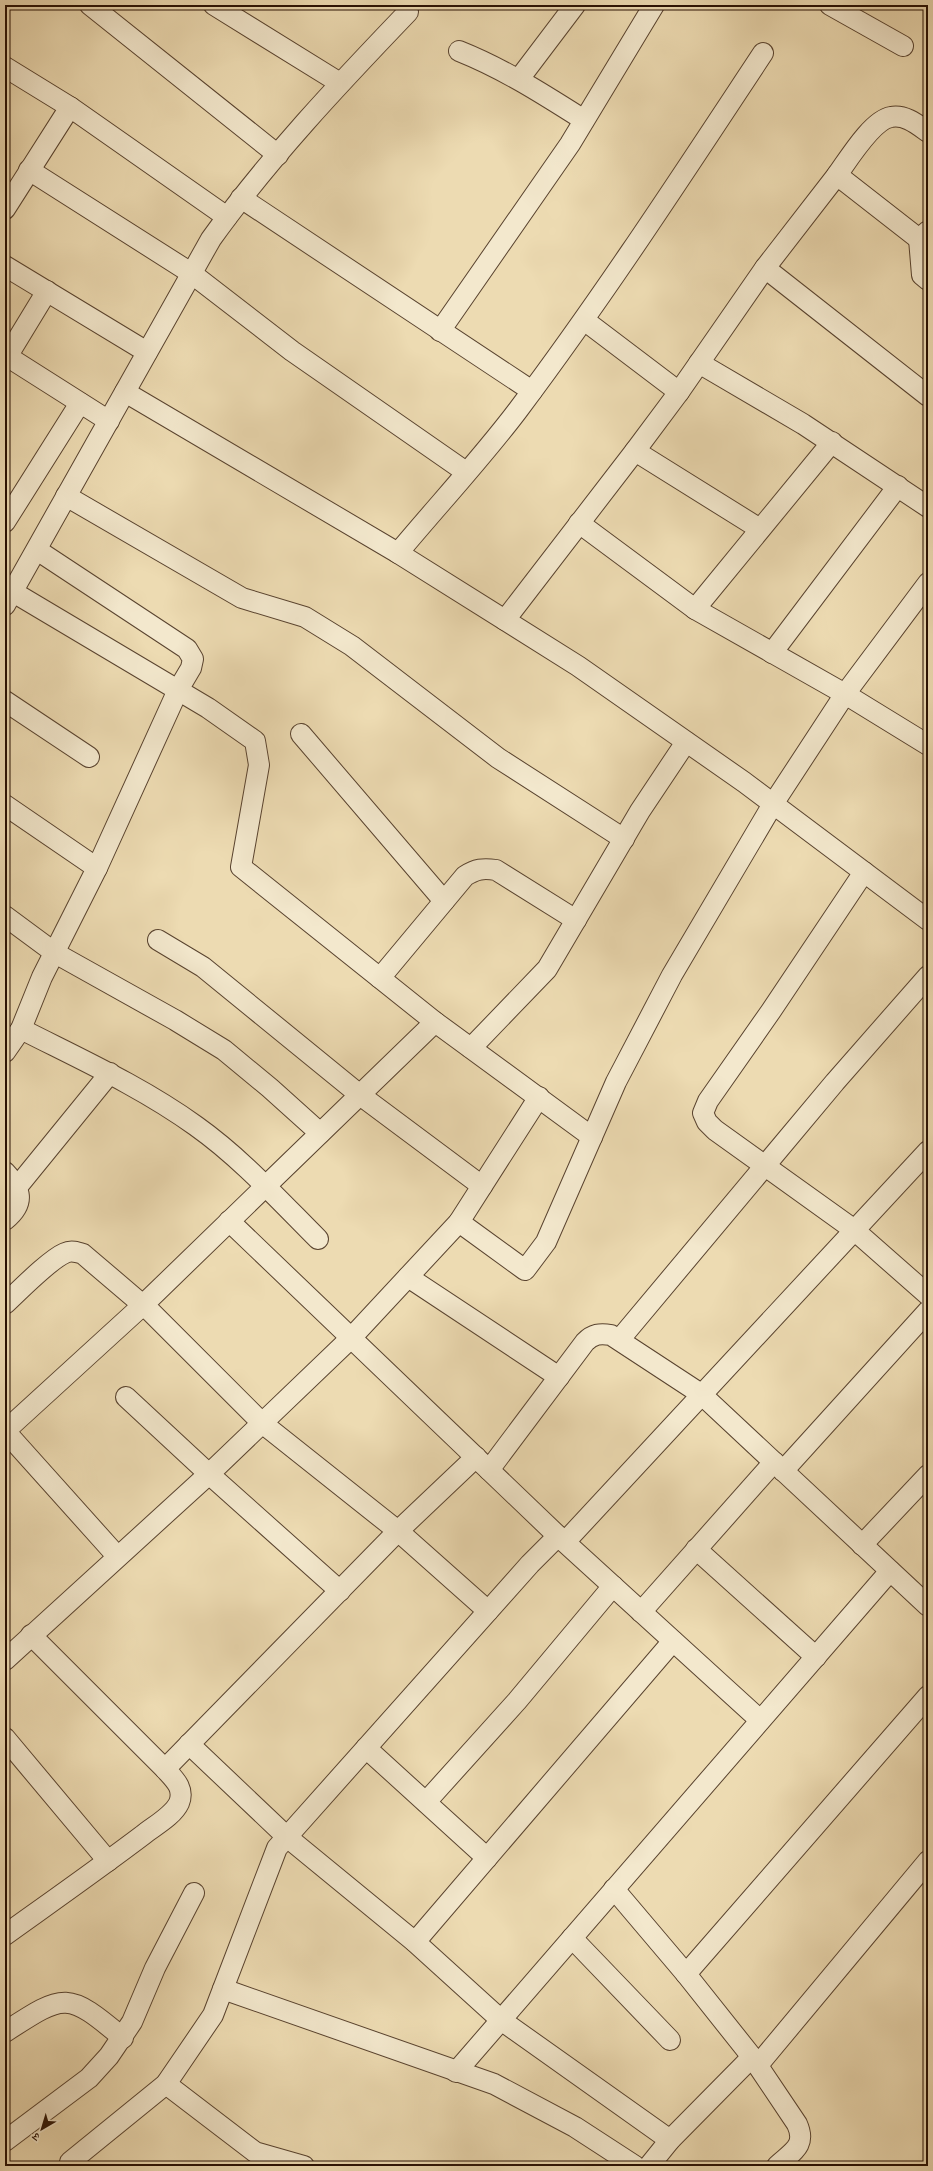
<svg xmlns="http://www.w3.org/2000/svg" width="933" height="2171" viewBox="0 0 933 2171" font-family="'EB Garamond','Noto Serif Devanagari',serif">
<rect width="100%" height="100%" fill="#eddbb2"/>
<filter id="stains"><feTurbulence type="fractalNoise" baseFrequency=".005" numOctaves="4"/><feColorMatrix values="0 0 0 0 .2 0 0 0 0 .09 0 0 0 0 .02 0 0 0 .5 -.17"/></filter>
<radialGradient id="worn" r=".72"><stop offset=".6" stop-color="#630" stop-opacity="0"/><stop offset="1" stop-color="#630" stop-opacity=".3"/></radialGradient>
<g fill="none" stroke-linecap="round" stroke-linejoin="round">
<g stroke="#59432f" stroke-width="22">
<g id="minor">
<path d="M90 5 278 155"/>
<path d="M214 5 340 83"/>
<path d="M830 5 903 46"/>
<path d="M459 51C504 69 543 94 584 120"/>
<path d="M5 67 70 107 227 217"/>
<path d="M519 79 575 5"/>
<path d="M29 170 191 273 292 351 466 472"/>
<path d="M837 175C848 160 872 120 891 117 905 114 918 125 928 132"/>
<path d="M241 198 532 391"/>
<path d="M5 209 70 107"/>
<path d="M928 231 919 239 922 275 928 280"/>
<path d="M5 266 147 352"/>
<path d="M765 268 928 396"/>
<path d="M584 320 679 392"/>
<path d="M440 331 570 144 654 5"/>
<path d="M5 355 109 421"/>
<path d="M5 360 47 291"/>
<path d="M699 363 803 424 928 507"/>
<path d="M125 392 398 553 578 666 744 782 928 920"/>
<path d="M635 451 760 529"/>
<path d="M66 496 242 598 305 617 352 646 498 758 624 839"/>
<path d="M5 522 80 403"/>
<path d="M579 523 695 609 845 694 928 745"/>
<path d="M398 553C438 505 481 459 518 410 605 294 683 174 763 53"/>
<path d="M13 592 208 708 255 741 259 765 241 867 435 1022 592 1137"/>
<path d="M5 605 211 239C269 158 339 84 408 12"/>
<path d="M695 609 832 442"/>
<path d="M505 620 635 451 679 392 765 268 837 175 919 239"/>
<path d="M772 653 898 486"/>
<path d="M5 701 89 757"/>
<path d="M301 734 444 901"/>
<path d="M5 805 97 868"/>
<path d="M864 872 771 1011 708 1101 703 1113 707 1122 715 1130 853 1229 928 1295"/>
<path d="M5 916 55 953 175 1020 224 1050 270 1088 320 1133"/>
<path d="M158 940 203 967 360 1095 482 1186"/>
<path d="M380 978 465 876C476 869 483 868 496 870L576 920"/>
<path d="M21 1029C80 1059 142 1087 196 1126 241 1158 279 1200 318 1239"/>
<path d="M471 1048 547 969 640 811 686 742"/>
<path d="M5 1052 21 1029 42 977 97 868 178 690 191 668 193 659 187 649 37 550"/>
<path d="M5 1172C21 1189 26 1203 5 1220"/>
<path d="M18 1186 110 1073"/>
<path d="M229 1221 558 1536 760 1720"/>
<path d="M459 1222 525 1270 546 1242 616 1082 672 975 773 804 845 694 928 583"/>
<path d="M408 1277 559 1377"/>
<path d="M5 1304C19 1291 49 1260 65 1253 71 1250 77 1252 83 1254L151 1312 262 1423 398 1531 488 1611"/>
<path d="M620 1339 835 1082 928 976"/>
<path d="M126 1397 209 1474 340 1591"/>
<path d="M5 1431 143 1305 435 1022"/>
<path d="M5 1431 117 1556"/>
<path d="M489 1470 585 1342C593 1334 600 1333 611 1335L701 1394 928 1606"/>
<path d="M783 1471 928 1311"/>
<path d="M565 1542 928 1151"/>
<path d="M862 1545 928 1475"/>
<path d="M696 1549 816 1657"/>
<path d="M641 1612 774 1462"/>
<path d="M5 1660 209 1474 352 1337 459 1222 539 1097"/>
<path d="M5 1738 108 1861"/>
<path d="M189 1744 287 1837 415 1942 501 2020 670 2140"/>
<path d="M366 1748 487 1858"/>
<path d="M165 1769 398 1531 476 1457"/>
<path d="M426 1802 517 1701 613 1586"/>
<path d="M614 1889 686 1974 752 2057 797 2124C807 2146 792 2152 777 2166"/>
<path d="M5 1935C51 1902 98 1869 143 1835 154 1826 173 1816 179 1803 185 1788 174 1779 165 1769L31 1635"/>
<path d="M572 1938 670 2040"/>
<path d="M415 1942 673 1641"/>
<path d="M686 1974 928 1696"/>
<path d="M223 1989 494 2084 575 2127 635 2166"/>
<path d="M5 2032C65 1993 67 1991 123 2038"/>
<path d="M758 2065 928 1861"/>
<path d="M456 2072 890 1571"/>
<path d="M166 2084 255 2152 304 2166"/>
<path d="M5 2141 89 2078 109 2056 132 2022 155 1968 194 1893"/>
<path d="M73 2166 70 2162 166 2084 213 2015 277 1848 530 1564 558 1536"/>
<path d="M649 2166 670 2140 752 2057"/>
</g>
</g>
<use href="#minor" stroke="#f3e8cd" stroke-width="20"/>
</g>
<rect width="933" height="2171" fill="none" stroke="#eddbb2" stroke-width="20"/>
<rect x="6" y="6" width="921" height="2159" fill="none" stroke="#281003" stroke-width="2"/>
<rect x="10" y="10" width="913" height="2151" fill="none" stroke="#281003"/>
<g transform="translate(42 2129) rotate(218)" stroke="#f3e8cd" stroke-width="3" paint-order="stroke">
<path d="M0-3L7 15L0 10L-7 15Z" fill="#281003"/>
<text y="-6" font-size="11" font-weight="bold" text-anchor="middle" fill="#281003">उ</text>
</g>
<rect width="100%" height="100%" filter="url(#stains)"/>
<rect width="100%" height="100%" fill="url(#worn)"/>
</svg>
